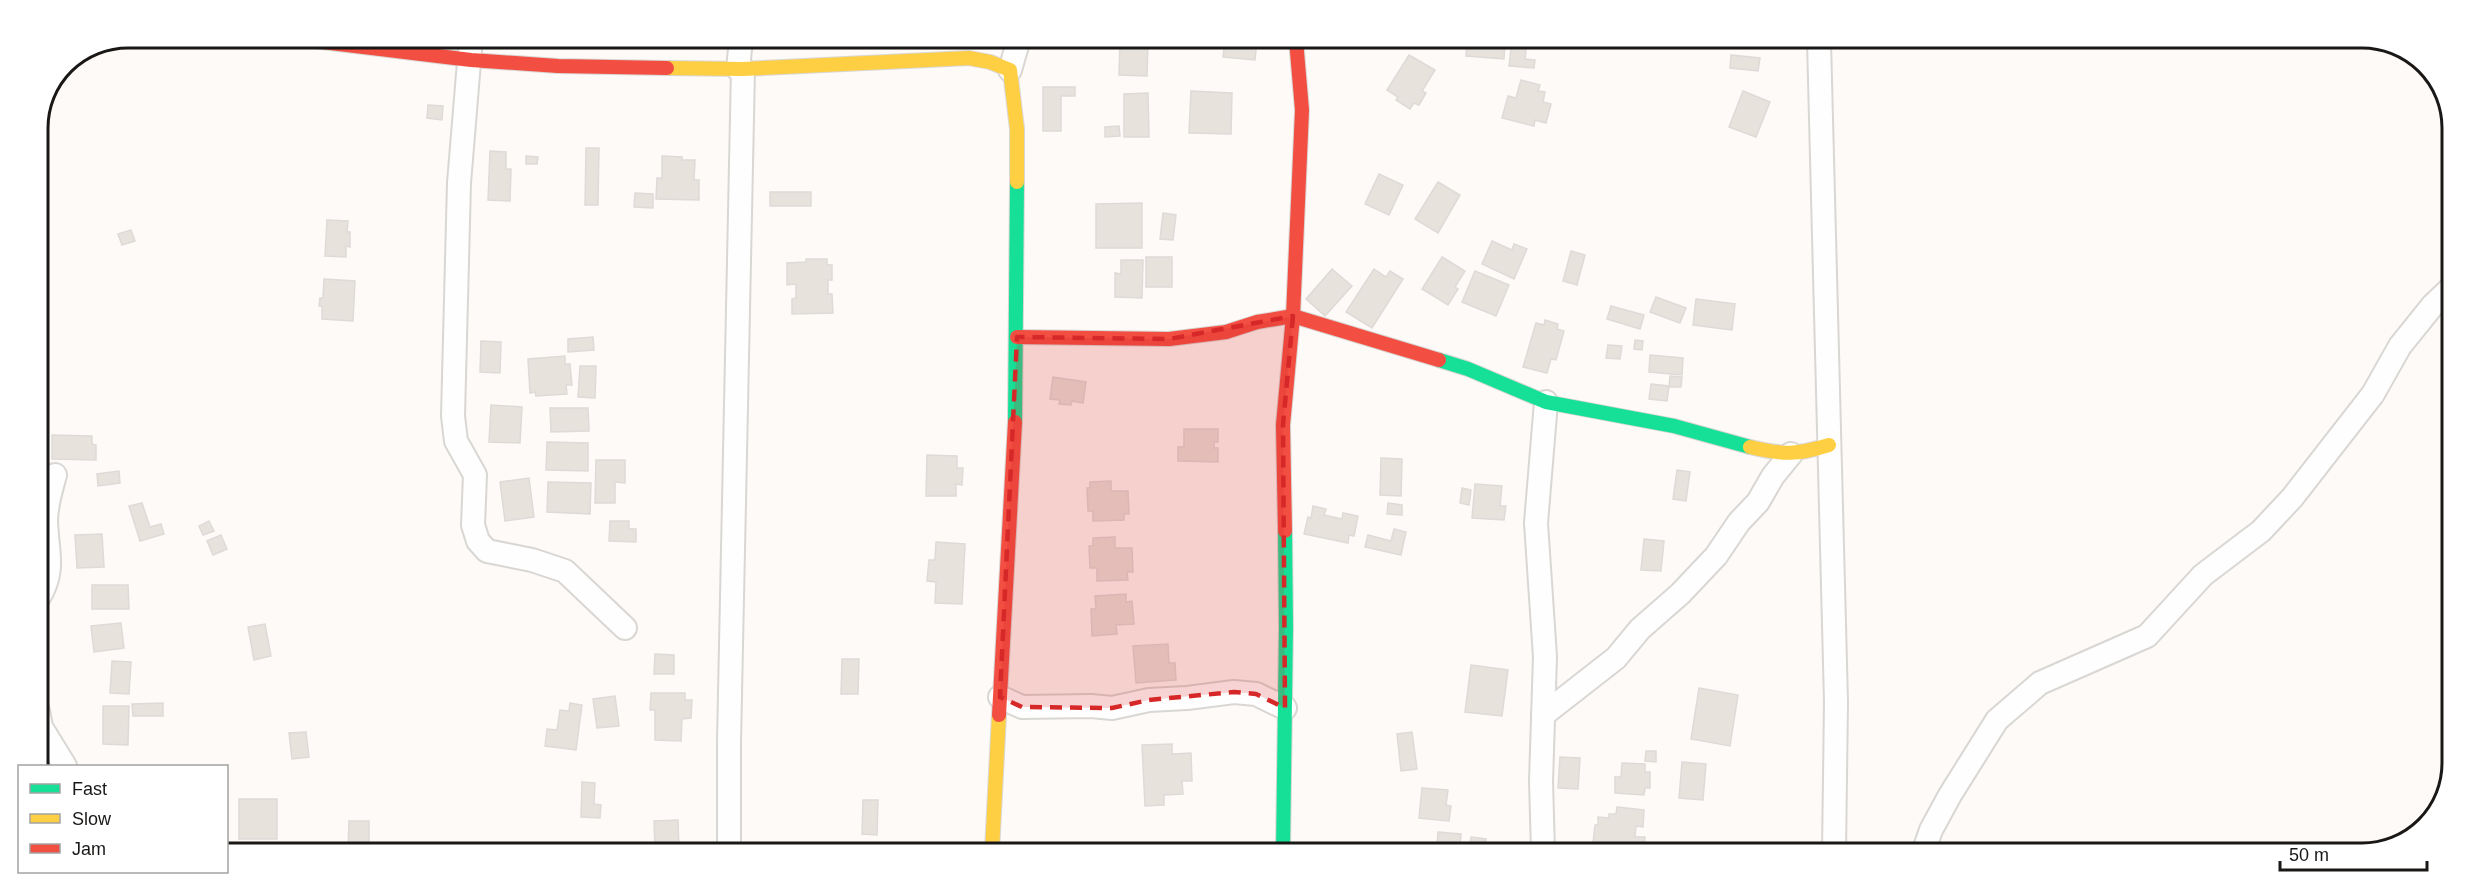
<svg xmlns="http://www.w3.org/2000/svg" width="2490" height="891" viewBox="0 0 2490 891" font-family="Helvetica,sans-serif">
<rect width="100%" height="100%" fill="#fdfaf7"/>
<g fill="#e8e2dc" stroke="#dddad8" stroke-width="1.5">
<path d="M1120 40H1148L1147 76 1119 75Z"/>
<path d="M1225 40H1257L1255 60 1223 57Z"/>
<path d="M1467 40H1505L1504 59 1466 56Z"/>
<path d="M1512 40H1527L1525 59 1535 60 1534 68 1509 66Z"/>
<path d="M1409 55 1435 70 1422 91 1426 93 1419 105 1414 103 1410 109 1396 100 1398 97 1387 90Z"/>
<path d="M1731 55 1760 58 1758 71 1730 68Z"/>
<path d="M1521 80 1540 85 1538 91 1545 92 1543 102 1551 104 1546 123 1535 120 1534 126 1502 118 1508 96 1516 98Z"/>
<path d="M1043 87H1075V96H1061V131H1043Z"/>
<path d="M1191 91 1232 93 1231 134 1189 133Z"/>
<path d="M1743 91 1770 102 1756 137 1729 127Z"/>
<path d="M1148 93 1149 137H1124V94Z"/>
<path d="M428 105 443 106 442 120 427 118Z"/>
<path d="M1119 126 1120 136 1105 137V127Z"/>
<path d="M586 148H599L598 205H585Z"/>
<path d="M490 151 506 152V169H511L510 201 488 200Z"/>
<path d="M526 156 538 157 537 164H526Z"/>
<path d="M662 156 682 157V160H695L694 180H699V200L656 199 657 178H662Z"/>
<path d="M1379 174 1403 185 1389 215 1365 204Z"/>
<path d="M1438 182 1460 195 1438 233 1415 219Z"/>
<rect x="770" y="192" width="41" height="14"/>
<path d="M635 193 653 194V208L634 207Z"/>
<path d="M1142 203V248H1096V204Z"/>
<path d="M1163 213 1176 215 1173 240 1160 239Z"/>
<path d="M327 220 348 221 347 232H350V247L346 246V257L325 256Z"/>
<path d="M131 230 135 241 122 245 118 234Z"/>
<path d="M1492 241 1512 250 1514 244 1527 249 1514 279 1482 264Z"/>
<path d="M1571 251 1585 255 1577 285 1563 281Z"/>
<rect x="1146" y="257" width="26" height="30"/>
<path d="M1442 257 1465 271 1455 287 1458 289 1448 305 1422 289Z"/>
<path d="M806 259H827V265H832V280H828V294H832L833 313 792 314V299L796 298V284L787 285V263L806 262Z"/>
<path d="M1121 260H1143L1142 298 1115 297V273L1121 274Z"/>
<path d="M1332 269 1352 286 1325 316 1306 299Z"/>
<path d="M1374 269 1386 277 1390 271 1403 279 1372 328 1346 312Z"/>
<path d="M1475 271 1509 285 1496 316 1462 302Z"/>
<path d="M324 279 355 281 353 321 322 319V306H319L320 298H323Z"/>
<path d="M1656 297 1686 308 1680 323 1650 312Z"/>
<path d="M1696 299 1735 304 1732 330 1693 325Z"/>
<path d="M1611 306 1644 315 1640 329 1607 319Z"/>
<path d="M1545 320 1558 324 1557 329 1564 331 1556 360 1551 359 1547 373 1523 367 1536 323 1544 325Z"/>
<path d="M593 337 594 350 568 352V339Z"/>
<path d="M1635 340 1643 341 1642 350 1634 349Z"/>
<path d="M481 341 501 342 500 373 480 372Z"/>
<path d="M1608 345 1622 346 1620 359 1606 358Z"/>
<path d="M1650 355 1683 358 1682 375 1649 372Z"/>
<path d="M565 356V364H570L572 385H566L567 394 536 396 535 392 530 393 528 359Z"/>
<path d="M580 366H596L595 398 578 397Z"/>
<path d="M1670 376 1682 377 1681 387H1669Z"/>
<path d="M1053 377 1086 382 1083 403 1072 401 1071 405 1059 404 1060 400 1050 399Z"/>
<path d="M1651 384 1669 386 1667 401 1649 399Z"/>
<path d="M491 405 522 407 520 443 489 442Z"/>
<path d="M550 408H588L589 431 551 432Z"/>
<path d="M1184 429H1218V442H1214V448H1218V462L1178 461V447H1184Z"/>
<path d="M52 435 92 436V444L96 445V460L52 459Z"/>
<path d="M547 442 588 443V471L546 470Z"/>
<path d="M927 455 957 456V468H963L962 485 956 484V496H926Z"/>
<path d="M1381 458 1402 459 1401 496 1380 495Z"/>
<path d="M596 460H625V483L615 482V503H595Z"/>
<path d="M1677 470 1690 472 1686 501 1673 499Z"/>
<path d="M119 471 120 483 98 486 97 474Z"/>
<path d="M529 478 534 517 505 521 500 482Z"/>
<path d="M1111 481V491H1128L1129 514H1124V520L1093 521V511H1088L1087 488H1090V482Z"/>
<path d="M548 482 591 483 590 514 547 512Z"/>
<path d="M1475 484 1502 486 1500 506H1506L1504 520 1472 518Z"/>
<path d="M1462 488 1471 490 1469 505 1460 503Z"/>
<path d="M142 503 150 527 161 524 164 534 140 541 129 506Z"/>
<path d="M1388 503 1402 505V515L1387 514Z"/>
<path d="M1313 506 1326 509 1324 515 1342 519 1343 513 1358 516 1354 536 1349 535 1348 543 1304 534 1308 517 1311 518Z"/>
<path d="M209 521 214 531 203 535 199 526Z"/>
<path d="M610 521H629V529H636V542L609 541Z"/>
<path d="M1394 529 1406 532 1401 555 1365 547 1368 535 1391 541Z"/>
<path d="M102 534 104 567 77 568 75 535Z"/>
<path d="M221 535 227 549 213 555 207 541Z"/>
<path d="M1115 537V548H1132L1133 572H1127L1128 580 1097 581V568H1090L1089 546H1093V538Z"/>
<path d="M1644 539 1664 541 1661 571 1641 570Z"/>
<path d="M936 542 965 544 962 604 935 603 936 582 927 581 929 560H935Z"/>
<path d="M92 585H128L129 609H92Z"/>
<path d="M1126 594V602L1132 601 1134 624 1116 625 1117 634 1092 636 1091 609H1096L1095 596Z"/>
<path d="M121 623 124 648 94 652 91 626Z"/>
<path d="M265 624 271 656 254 660 248 627Z"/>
<path d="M1168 644 1169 663H1175L1176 680 1136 683 1133 646Z"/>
<path d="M655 654 674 655V674H654Z"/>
<path d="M842 659H859L858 694H841Z"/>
<path d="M112 661 131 662 129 694 110 693Z"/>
<path d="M1471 665 1508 670 1502 716 1465 712Z"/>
<path d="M1699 688 1738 695 1730 746 1691 739Z"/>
<path d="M651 693H685V700H692L691 718 682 719 681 741 655 740V710H650Z"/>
<path d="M615 696 619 726 597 728 593 699Z"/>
<path d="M163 703V716H133L132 704Z"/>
<path d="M570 703 582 705 576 750 545 746 547 729 557 730 560 710 569 711Z"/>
<path d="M103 706H129L128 745 103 744Z"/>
<path d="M306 732 309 757 292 759 289 733Z"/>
<path d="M1412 732 1417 769 1401 771 1397 734Z"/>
<path d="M1172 744V754L1191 753 1192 781H1182L1183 794 1164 795V805L1145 806 1142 745Z"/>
<path d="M1646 751H1656V762L1645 761Z"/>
<path d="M1560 757 1580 758 1578 789 1558 788Z"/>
<path d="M1682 762 1706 764 1703 800 1679 798Z"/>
<path d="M1622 763 1645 764V772H1650V788H1645L1644 795 1615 793V777H1621Z"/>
<path d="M582 782 595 783 594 804 601 805 600 818 581 817Z"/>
<path d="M1422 788 1448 790 1446 805 1451 806 1449 821 1419 818Z"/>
<rect x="239" y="799" width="38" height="40"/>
<path d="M863 800H878L877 835 862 834Z"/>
<path d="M1617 807 1644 810 1643 827 1636 826 1635 837H1645L1644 849 1632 848V852L1609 850V845L1593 843 1595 825H1598V817L1609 818V814H1616Z"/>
<path d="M678 820 679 850H655L654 821Z"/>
<path d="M349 821H369V849H348Z"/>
<path d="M1438 832 1461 834 1460 848 1437 846Z"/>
<path d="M1471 837 1486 839 1485 846 1470 844Z"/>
</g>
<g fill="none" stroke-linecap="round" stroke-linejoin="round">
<g stroke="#d9d7d4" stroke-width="26">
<g id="street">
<path d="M471 38 459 183 453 416 456 441 475 475 473 525 478 541 487 551 532 560 565 571 625 628"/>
<path d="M1819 41 1836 702 1834 852"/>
<path d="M738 69 741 39"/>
<path d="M1010 70 1019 39"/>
<path d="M38 599C56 570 47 553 46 521 46 505 51 490 55 475"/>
<path d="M1000 697 1022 707 1091 706 1112 708 1149 700 1187 698 1234 692 1256 694 1285 708"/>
<path d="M38 711 41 727 65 766"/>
<path d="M1543 715 1616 658 1640 629 1680 594 1716 556 1739 522 1758 502 1773 476 1791 454"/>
<path d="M729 850V742L743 69"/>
<path d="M1543 852 1541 781 1545 657 1536 523 1546 402"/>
<path d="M1923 853 1931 830 1950 795 1997 720 2040 683 2147 636 2203 575 2261 531 2292 498 2373 394 2400 346 2433 305 2451 288"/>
</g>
</g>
<g stroke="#d9d7d4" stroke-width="16">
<g id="fast">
<path d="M1439 360 1468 369 1546 402 1674 426 1750 447"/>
<path d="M1015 422 1017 182"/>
<path d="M1283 851 1286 627 1285 531"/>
</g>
</g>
<g stroke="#d9d7d4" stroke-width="16">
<g id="slow">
<path d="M667 68 743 69 969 58 990 62 1010 70 1017 129V182"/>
<path d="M1750 447C1783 455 1797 455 1829 445"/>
<path d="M992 851 999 715"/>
</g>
</g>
<g stroke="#d9d7d4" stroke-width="16">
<g id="jam">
<path d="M289 38 471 60 558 66 667 68"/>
<path d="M1017 337 1169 339 1226 332 1257 322 1293 316 1439 360"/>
<path d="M1285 531 1283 425 1293 316 1302 110 1296 40"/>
<path d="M999 715 1015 422"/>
</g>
</g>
<use href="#street" stroke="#fffefe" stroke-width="22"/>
<use href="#fast" stroke="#16e098" stroke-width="14"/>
<use href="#slow" stroke="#ffcf43" stroke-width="14"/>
<use href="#jam" stroke="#f24e42" stroke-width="14"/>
</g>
<path fill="#d62828" fill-opacity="0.2" stroke="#d62828" stroke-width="4.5" stroke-dasharray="12 8" stroke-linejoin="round" d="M1293 316 1283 425 1285 708 1256 694 1234 692 1149 700 1112 708 1022 707 1000 697 1017 337 1169 339Z"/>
<path d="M0 0H2490V891H0ZM128 48H2362A80 80 0 0 1 2442 128V763A80 80 0 0 1 2362 843H128A80 80 0 0 1 48 763V128A80 80 0 0 1 128 48Z" fill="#fff" fill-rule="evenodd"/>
<path fill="none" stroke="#1a1817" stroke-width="3" d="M128 48H2362A80 80 0 0 1 2442 128V763A80 80 0 0 1 2362 843H128A80 80 0 0 1 48 763V128A80 80 0 0 1 128 48Z"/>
<rect x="18" y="765" width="210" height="108" fill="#ffffff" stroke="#a3a3a2" stroke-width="1.5"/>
<rect x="30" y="784" width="30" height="9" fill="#16e098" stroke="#a3a3a2" stroke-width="1.5"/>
<text x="72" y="795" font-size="18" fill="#1a1817">Fast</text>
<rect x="30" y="814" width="30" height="9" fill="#ffcf43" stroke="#a3a3a2" stroke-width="1.5"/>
<text x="72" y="825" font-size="18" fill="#1a1817">Slow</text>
<rect x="30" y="844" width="30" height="9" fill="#f24e42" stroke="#a3a3a2" stroke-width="1.5"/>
<text x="72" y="855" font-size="18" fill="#1a1817">Jam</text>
<path d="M2280 861v9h147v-9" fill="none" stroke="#1a1817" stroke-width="3"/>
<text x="2289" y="861" font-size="18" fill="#1a1817" stroke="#ffffff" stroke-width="4.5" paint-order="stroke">50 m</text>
</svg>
